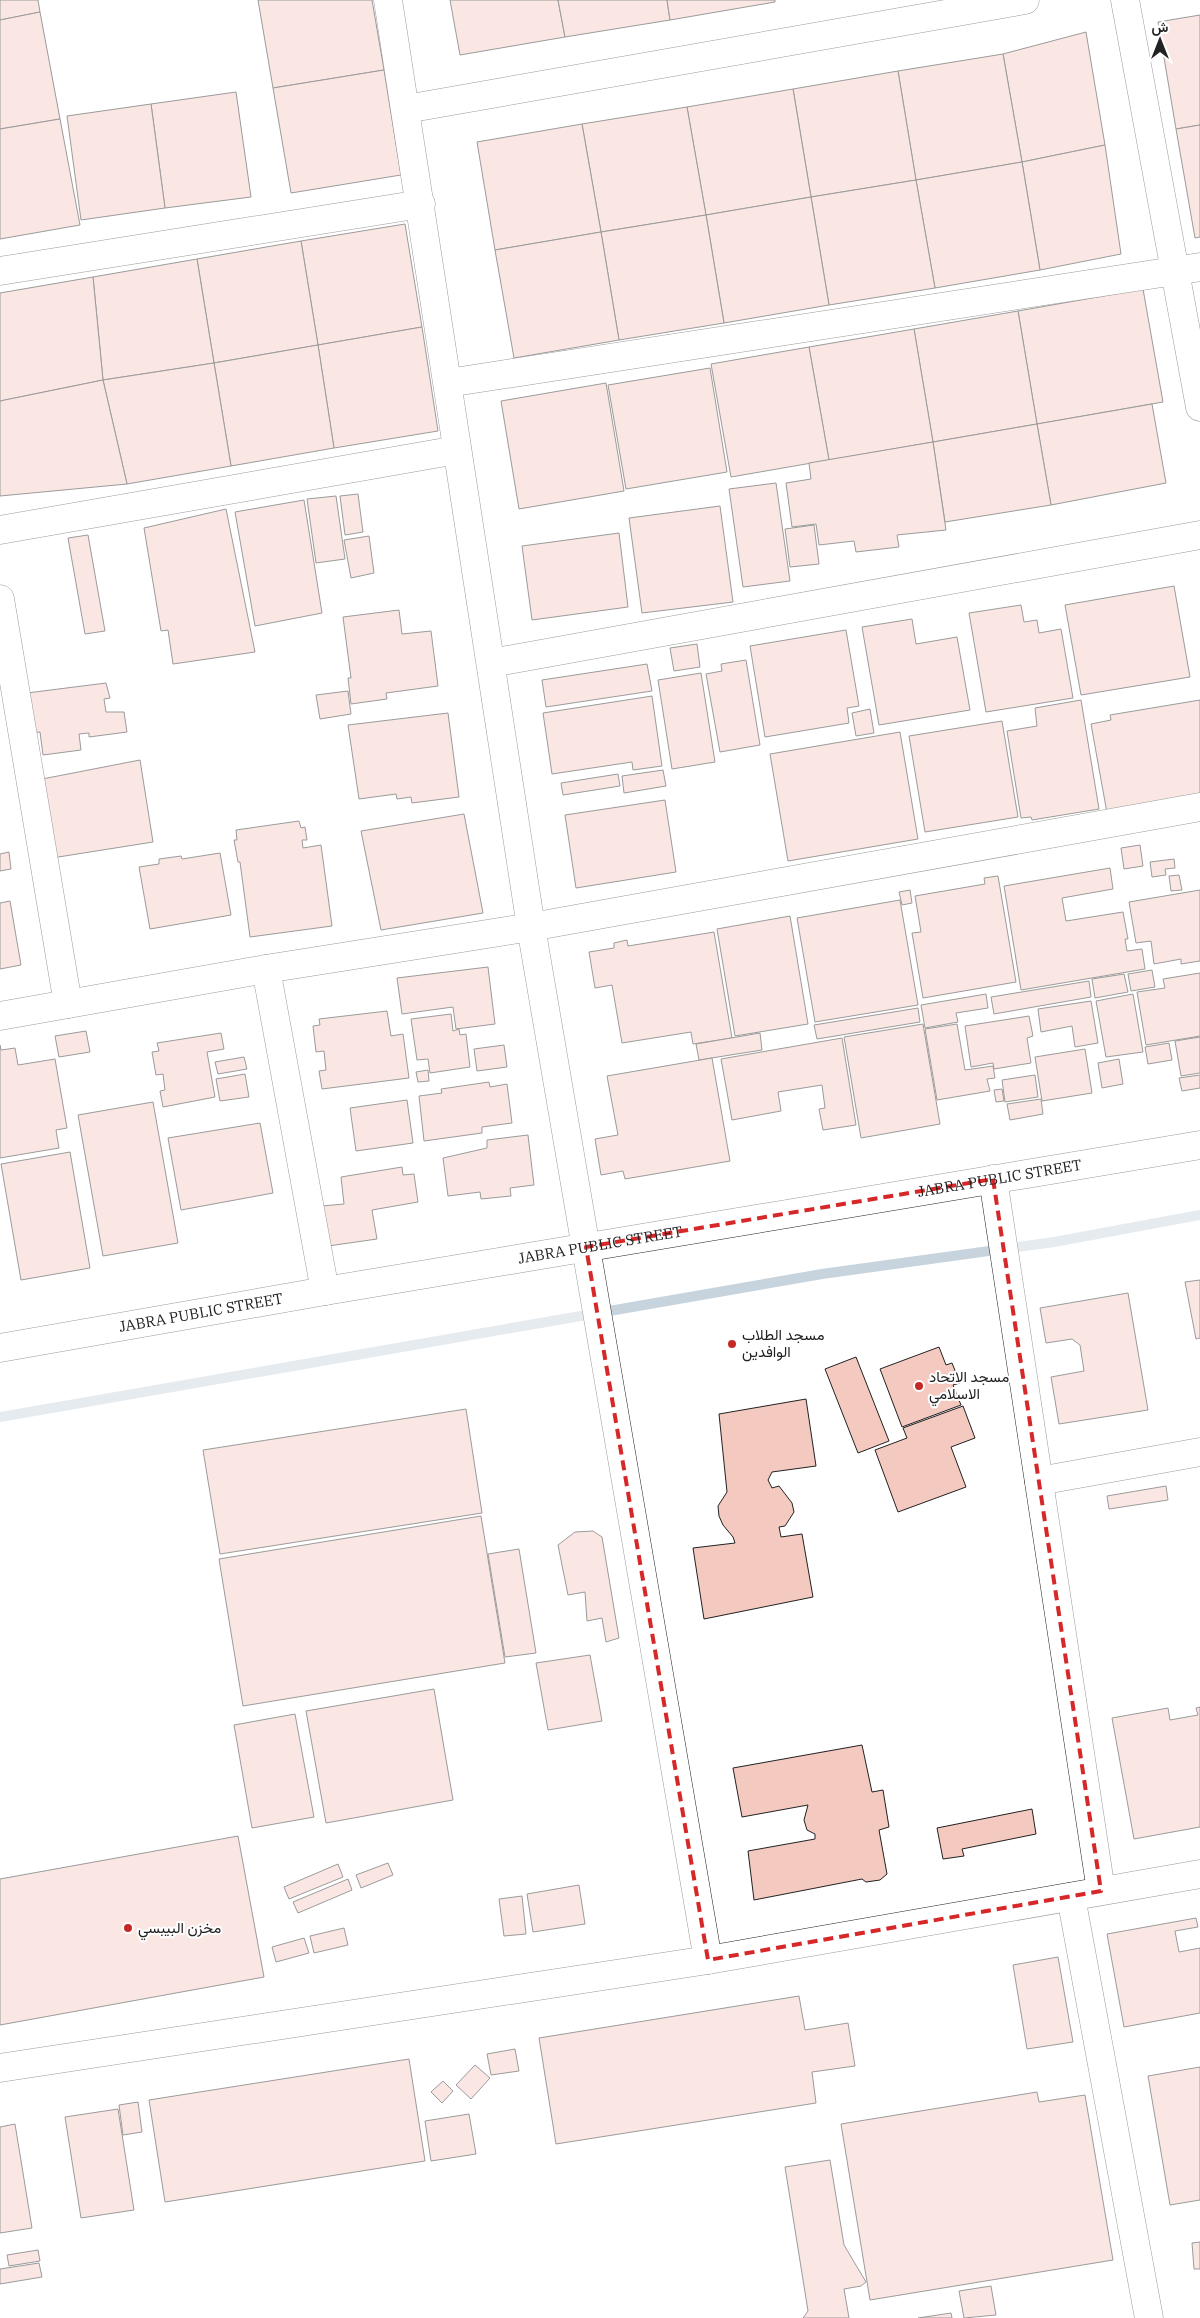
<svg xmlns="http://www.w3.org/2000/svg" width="1200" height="2318" viewBox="0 0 1200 2318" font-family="'IBM Plex Serif',Vazirmatn,serif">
<rect width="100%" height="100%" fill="#fff"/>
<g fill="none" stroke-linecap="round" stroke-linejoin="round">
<path stroke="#c7d3dd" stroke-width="10" d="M0 1417 822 1274 1054 1242 1200 1215"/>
</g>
<g fill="#f3c9c0" stroke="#222">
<path d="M0 0H38L40 12 0 20Z"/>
<path d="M258 0H372L384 70 273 88Z"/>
<path d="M450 0H558L565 37 460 55Z"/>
<path d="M558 0H667L670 20 565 37Z"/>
<path d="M667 0H775V2L670 20Z"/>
<path d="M40 12 60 119 0 129V20Z"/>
<path d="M1200 15V125L1176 129 1158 22Z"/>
<path d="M1086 32 1105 145 1022 162 1003 54Z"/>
<path d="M1003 54 1022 162 916 180 898 71Z"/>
<path d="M384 70 401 175 291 193 273 88Z"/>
<path d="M898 71 916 180 811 197 793 89Z"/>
<path d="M793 89 811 197 706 215 687 107Z"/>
<path d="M236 92 251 197 165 208 151 104Z"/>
<path d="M151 104 165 208 81 220 67 116Z"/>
<path d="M687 107 706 215 601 232 582 124Z"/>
<path d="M60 119 80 225 0 239V129Z"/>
<path d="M582 124 601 232 495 250 477 142Z"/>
<path d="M1200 125V237L1195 238 1176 129Z"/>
<path d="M1105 145 1121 254 1040 270 1022 162Z"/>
<path d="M1022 162 1040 270 935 288 916 180Z"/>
<path d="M916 180 935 288 829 305 811 197Z"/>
<path d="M811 197 829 305 724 323 706 215Z"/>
<path d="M706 215 724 323 619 340 601 232Z"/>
<path d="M405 224 422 327 318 345 301 241Z"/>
<path d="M601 232 619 340 514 358 495 250Z"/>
<path d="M301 241 318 345 214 363 197 259Z"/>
<path d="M197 259 214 363 103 380 93 277Z"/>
<path d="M93 277 103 380 0 401V293Z"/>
<path d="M1143 289 1163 402 1037 424 1018 311Z"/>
<path d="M1018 311 1037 424 933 442 914 329Z"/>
<path d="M422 327 438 431 334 448 318 345Z"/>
<path d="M914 329 933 442 829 460 809 347Z"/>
<path d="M318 345 334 448 231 466 214 363Z"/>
<path d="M809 347 829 460 731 477 711 364Z"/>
<path d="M214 363 231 466 127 484 103 380Z"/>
<path d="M710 368 727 472 626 489 608 385Z"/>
<path d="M103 380 127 484 0 496V401Z"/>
<path d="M606 383 624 491 519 509 501 401Z"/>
<path d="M1152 404 1166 483 1051 505 1037 424Z"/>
<path d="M1037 424 1051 505 945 522 933 442Z"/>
<path d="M933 442 946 530 897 535 899 547 856 552 854 541 819 545 816 524 792 527 786 483 811 479 809 463Z"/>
<path d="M776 483 790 581 743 587 729 489Z"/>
<path d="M358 494 363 532 345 535 340 496Z"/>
<path d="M336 496 345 559 316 563 307 499Z"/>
<path d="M304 500 322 613 255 626 235 512Z"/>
<path d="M720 506 733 602 642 613 629 518Z"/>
<path d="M226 509 255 652 173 664 168 630 161 631 144 528Z"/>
<path d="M814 525 819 564 790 567 785 529Z"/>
<path d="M619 533 628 607 532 620 522 546Z"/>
<path d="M88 535 105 631 85 634 68 538Z"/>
<path d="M369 536 374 573 351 578 344 540Z"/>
<path d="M1174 586 1190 677 1081 695 1065 605Z"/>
<path d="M1021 605 1024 622 1037 620 1039 633 1061 629 1073 698 986 712 969 613Z"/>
<path d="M399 610 402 634 431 631 438 686 386 693 387 699 351 704 348 678H351L343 617Z"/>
<path d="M912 619 916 644 957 637 970 710 879 725 862 627Z"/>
<path d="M846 630 859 706 847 708 849 723 765 737 750 646Z"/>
<path d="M697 644 700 667 674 671 670 648Z"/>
<path d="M746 660 760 745 720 752 706 674 722 671 721 664Z"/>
<path d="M647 664 652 691 546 707 542 680Z"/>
<path d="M701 673 715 762 672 769 658 680Z"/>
<path d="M106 683 110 698 104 699 106 712H124L127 732 89 737V733L79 734 81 750 43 755 40 732 32 733 27 693Z"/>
<path d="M348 691 351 714 320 719 316 695Z"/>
<path d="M652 696 662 766 633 770 632 762 552 774 543 713Z"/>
<path d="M1081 700 1099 809 1032 820 1031 817 1021 818 1007 731 1037 726 1035 708Z"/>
<path d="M1200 700V797L1107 813 1091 724 1111 720 1110 715Z"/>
<path d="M870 709 874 733 856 736 852 713Z"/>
<path d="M448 713 459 797 412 803 411 797 397 799 396 794 359 799 348 725Z"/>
<path d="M1002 721 1018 817 925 832 909 736Z"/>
<path d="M900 732 918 839 788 861 770 754Z"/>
<path d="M140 760 153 842 52 858 37 780Z"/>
<path d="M663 770 666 786 624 793 622 776Z"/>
<path d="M618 774 620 786 563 795 561 783Z"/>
<path d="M665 800 676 872 576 888 565 815Z"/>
<path d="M464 814 483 913 381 930 361 831Z"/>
<path d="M299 821 301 828 305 827 307 840H302L303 848 321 845 332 926 250 937 240 862H238L234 840H237L236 830Z"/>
<path d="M1140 845 1143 866 1124 869 1121 848Z"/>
<path d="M9 852 11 869 0 871V854Z"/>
<path d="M220 853 231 915 150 929 139 867 159 864V859L181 856 182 859Z"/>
<path d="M1174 859 1175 868 1165 869 1166 875 1152 877 1150 862Z"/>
<path d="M1110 868 1113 889 1062 898 1066 921 1123 912 1128 939H1125L1127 951 1142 949 1145 969 1021 990 1004 886Z"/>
<path d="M1179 875 1182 890 1171 891 1169 876Z"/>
<path d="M998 876 1016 982 923 998 912 933 921 932 915 896 985 884 984 878Z"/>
<path d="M910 890 912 903 902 905 899 892Z"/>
<path d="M1200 890V961L1181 964V959L1154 964 1151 941 1136 943 1129 902Z"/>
<path d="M900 900 918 1005 815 1022 797 918Z"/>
<path d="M10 901 21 965 0 969V903Z"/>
<path d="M790 916 808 1024 735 1036 717 929Z"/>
<path d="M714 932 732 1038 693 1044 691 1032 622 1043 612 985 595 988 589 952 614 948V943L627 940 628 946Z"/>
<path d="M488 967 495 1024 456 1029 453 1007 402 1014 397 978Z"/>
<path d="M1152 970 1155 987 1131 991 1128 974Z"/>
<path d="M1200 973V1036L1146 1045 1137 992 1165 988 1163 979Z"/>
<path d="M1124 974 1128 992 1095 998 1092 979Z"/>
<path d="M1089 981 1091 997 994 1014 991 997Z"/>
<path d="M986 994 988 1008 956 1013 958 1022 925 1028 921 1005Z"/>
<path d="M1133 994 1143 1052 1106 1057 1096 1001Z"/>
<path d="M1091 1001 1098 1043 1075 1047 1072 1026 1041 1032 1038 1009Z"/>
<path d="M918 1008 920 1022 817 1039 814 1025Z"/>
<path d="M387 1011 391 1036 403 1034 409 1078 322 1089 319 1071 326 1070 324 1051 316 1052 313 1026 320 1025 319 1019Z"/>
<path d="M451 1014 453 1031 459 1029 460 1035 466 1034 470 1067 430 1073 428 1059 417 1060 411 1019Z"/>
<path d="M1029 1016 1033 1036 1027 1038 1031 1063 994 1069 993 1063 971 1067 965 1026Z"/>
<path d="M923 1024 940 1124 861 1138 844 1037Z"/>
<path d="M957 1024 965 1070 993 1066 995 1078 987 1079 990 1091 937 1100 925 1029Z"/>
<path d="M86 1031 90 1052 59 1057 55 1036Z"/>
<path d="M221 1033 224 1049 207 1052 215 1097 163 1107 160 1091 165 1090 163 1074 156 1075 152 1052 159 1051 157 1043Z"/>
<path d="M760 1033 762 1050 699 1060 696 1044Z"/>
<path d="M1200 1037V1073L1181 1076 1175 1041Z"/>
<path d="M842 1038 856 1125 823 1130 819 1109 825 1108 822 1085 778 1092 781 1111 732 1120 721 1059Z"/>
<path d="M1169 1043 1172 1060 1148 1064 1145 1047Z"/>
<path d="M0 1045 1 1050 15 1048 18 1065 55 1059 67 1128 56 1130 59 1148 0 1158Z"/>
<path d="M504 1045 507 1067 477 1071 474 1049Z"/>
<path d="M1085 1049 1092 1093 1042 1101 1035 1057Z"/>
<path d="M244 1057 247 1069 218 1074 215 1062Z"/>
<path d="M712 1058 730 1161 625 1179 623 1171 601 1175 595 1139 618 1135 607 1076Z"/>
<path d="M1119 1059 1123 1084 1102 1088 1098 1063Z"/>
<path d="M428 1070 429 1081 418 1082 416 1072Z"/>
<path d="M245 1074 249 1097 220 1101 216 1079Z"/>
<path d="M1035 1075 1038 1097 1005 1102 1002 1080Z"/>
<path d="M1200 1075V1088L1182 1091 1179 1078Z"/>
<path d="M489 1082 490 1087 507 1084 512 1123 482 1127V1133L424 1141 419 1096 442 1093 441 1089Z"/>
<path d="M1002 1089 1004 1101 996 1102 994 1090Z"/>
<path d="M1041 1099 1043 1114 1010 1120 1007 1104Z"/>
<path d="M407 1100 413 1143 356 1151 350 1108Z"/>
<path d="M153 1102 178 1243 103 1256 78 1115Z"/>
<path d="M260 1123 273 1193 181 1210 168 1138Z"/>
<path d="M528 1135 534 1185 510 1188 511 1196 481 1199 480 1192 448 1196 443 1158 487 1148V1140Z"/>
<path d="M70 1152 90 1268 21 1280 1 1164Z"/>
<path d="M402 1167 403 1175 414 1174 418 1202 372 1210 377 1239 328 1246 322 1206 344 1204 341 1177Z"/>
<path d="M1200 1280V1338L1196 1339 1185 1282Z"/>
<path d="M1128 1293 1148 1410 1059 1424 1051 1377 1084 1371 1080 1345 1072 1339 1046 1343 1040 1308Z"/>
<path d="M939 1347 946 1365 952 1363 960 1383 953 1385 961 1405 902 1427 880 1369Z"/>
<path d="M856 1357 889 1441 858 1453 825 1369Z"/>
<path d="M806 1399 816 1466 772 1472 768 1480 772 1488 779 1486 792 1503 794 1512 785 1526 779 1527 781 1537 802 1534 813 1597 704 1619 693 1548 735 1543 733 1537 723 1525 719 1516 718 1506 727 1492 719 1414Z"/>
<path d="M963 1406 975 1438 951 1447 966 1487 898 1512 875 1450 907 1438 903 1428Z"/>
<path d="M466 1409 482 1513 220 1554 203 1450Z"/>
<path d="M1166 1486 1168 1500 1109 1509 1107 1496Z"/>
<path d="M481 1516 505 1663 243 1706 219 1559Z"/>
<path d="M593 1531 602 1537 619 1638 606 1642 602 1618 587 1621 585 1592 568 1595 558 1545 575 1532Z"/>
<path d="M519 1549 536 1653 505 1657 488 1554Z"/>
<path d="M590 1655 602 1721 548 1730 536 1663Z"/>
<path d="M434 1689 453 1800 326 1823 306 1711Z"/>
<path d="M1200 1707V1827L1134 1839 1112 1718 1168 1708 1170 1720 1198 1715 1196 1708Z"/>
<path d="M295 1714 314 1817 252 1828 234 1725Z"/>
<path d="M862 1745 872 1792 883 1790 889 1827 879 1830 887 1874 880 1880 866 1882 862 1879 754 1900 748 1851 815 1839V1834L807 1830 804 1820 808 1805 742 1817 733 1768Z"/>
<path d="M1032 1809 1036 1834 962 1849 964 1856 943 1859 937 1828Z"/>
<path d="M238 1836 264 1977 0 2025V1879Z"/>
<path d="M388 1863 393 1875 361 1888 356 1875Z"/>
<path d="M338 1864 343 1877 289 1899 284 1887Z"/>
<path d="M348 1879 352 1890 298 1913 293 1902Z"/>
<path d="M579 1885 585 1924 533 1932 527 1894Z"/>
<path d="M522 1896 526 1934 504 1936 499 1899Z"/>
<path d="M1196 1918 1198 1927 1175 1931 1179 1952 1200 1948V2013L1124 2027 1107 1934Z"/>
<path d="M344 1928 348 1945 314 1953 310 1936Z"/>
<path d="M304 1938 309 1953 276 1962 272 1947Z"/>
<path d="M1058 1957 1073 2042 1027 2049 1013 1965Z"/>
<path d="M799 1996 805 2030 848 2023 855 2066 812 2072 816 2103 556 2144 539 2038Z"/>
<path d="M515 2049 519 2071 491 2075 487 2054Z"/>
<path d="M409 2059 425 2161 165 2202 149 2100Z"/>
<path d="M475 2065 490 2078 471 2099 456 2085Z"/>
<path d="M1200 2067V2200L1170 2205 1148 2076Z"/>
<path d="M443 2081 453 2091 442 2103 431 2092Z"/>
<path d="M1037 2092 1039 2102 1085 2095 1113 2260 870 2300 841 2124Z"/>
<path d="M138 2102 142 2132 123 2135 119 2105Z"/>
<path d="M118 2109 134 2210 81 2218 65 2117Z"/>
<path d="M469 2114 476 2154 431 2161 425 2121Z"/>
<path d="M15 2124 32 2228 0 2233V2127Z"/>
<path d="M830 2160 844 2245 866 2282 861 2286 844 2289 849 2318H803L808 2311 785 2167Z"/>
<path d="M1200 2242V2269H1194L1192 2243Z"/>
<path d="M38 2250 40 2261 9 2266 7 2255Z"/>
<path d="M39 2263 42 2277 0 2284V2269Z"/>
<path d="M991 2286 996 2315 964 2318 959 2291Z"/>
<path d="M951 2313 952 2318H918Z"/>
</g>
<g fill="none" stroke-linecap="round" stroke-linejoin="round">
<g stroke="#222" stroke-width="29">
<g id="street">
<path d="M388 0 531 927 708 1960"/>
<path d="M1125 0 1200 407"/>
<path d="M406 109 1025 0"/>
<path d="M0 271 421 204"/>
<path d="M448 383 1200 267"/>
<path d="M0 530 457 450"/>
<path d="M0 599 68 1004"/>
<path d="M491 663 1200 535"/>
<path d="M266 969 325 1291"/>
<path d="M0 1016 266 969 531 927 1200 807"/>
<path d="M993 1179 1101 1891"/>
<path d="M1039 1481 1200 1452"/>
<path d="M1071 1897 1149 2318"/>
<path d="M0 2068 708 1960 1200 1874"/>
</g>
</g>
<g stroke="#222" stroke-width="29">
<g id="secondary">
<path id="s1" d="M0 1348 325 1291 1200 1145"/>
</g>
</g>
<use href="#street" stroke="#fff" stroke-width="28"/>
<use href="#secondary" stroke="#fff" stroke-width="28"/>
</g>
<path d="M0 0H1200V2318H0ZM993 1179 1101 1891 708 1960 586 1247Z" fill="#fff" fill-opacity=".55" fill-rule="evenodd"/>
<path fill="none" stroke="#d62828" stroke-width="4" stroke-dasharray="10 6" stroke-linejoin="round" d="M993 1179 1101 1891 708 1960 586 1247Z"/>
<g fill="#c62828" stroke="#fff" stroke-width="2">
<circle cx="732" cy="1344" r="5"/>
<circle cx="919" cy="1386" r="5"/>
<circle cx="128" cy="1928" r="5"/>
</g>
<g text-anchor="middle" stroke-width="4" stroke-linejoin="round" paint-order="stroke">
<g font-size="15" fill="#222" stroke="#fff">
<text dy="5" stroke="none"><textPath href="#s1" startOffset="1014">JABRA PUBLIC STREET</textPath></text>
<text dy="5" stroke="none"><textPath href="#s1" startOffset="609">JABRA PUBLIC STREET</textPath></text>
<text dy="5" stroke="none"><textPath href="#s1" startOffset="204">JABRA PUBLIC STREET</textPath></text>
</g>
<g font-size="15" fill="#222" stroke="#fff" text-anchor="start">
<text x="742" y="1340">مسجد الطلاب<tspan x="742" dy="17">الوافدين</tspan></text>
<text x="929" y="1382">مسجد الاتحاد<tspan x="929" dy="17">الاسلامي</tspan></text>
<text x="138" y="1933">مخزن البيبسي</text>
</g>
</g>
<g transform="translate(1160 40)" stroke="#ffffff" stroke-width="4" paint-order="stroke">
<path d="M0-4L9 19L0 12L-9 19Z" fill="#222222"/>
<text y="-8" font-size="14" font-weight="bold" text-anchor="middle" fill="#222222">ش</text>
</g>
</svg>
